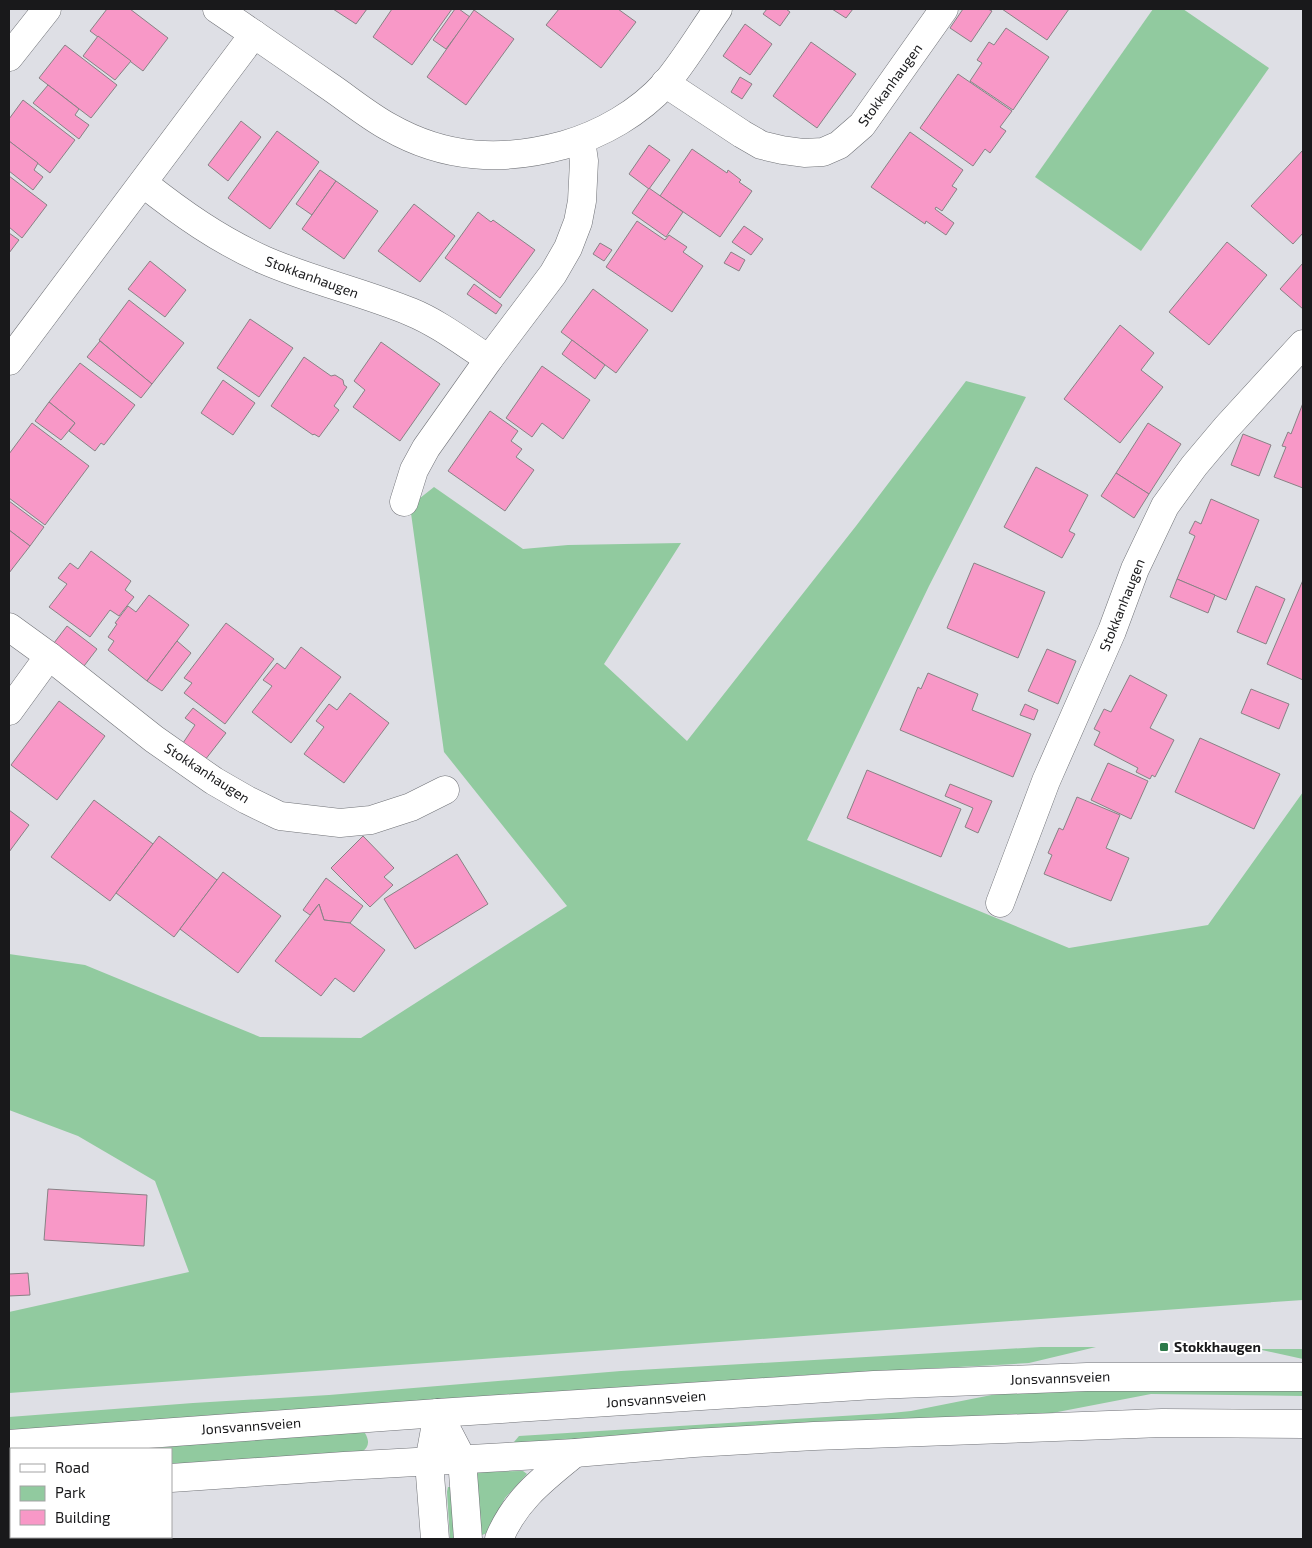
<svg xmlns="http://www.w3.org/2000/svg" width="1312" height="1548" viewBox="0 0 1312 1548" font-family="'Exo 2',sans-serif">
<rect width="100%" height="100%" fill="#dedfe5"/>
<g fill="#91ca9f">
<path d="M1153 9H1183L1269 68 1141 251 1035 177Z"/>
<path d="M966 381 1026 397 929 586 807 840 1069 948 1208 925 1303 792V1300L9 1393V1312L189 1272 155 1181 78 1136 9 1110V954L85 965 260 1037 361 1038 567 906 444 752 410 506 434 487 523 549 568 545 681 543 604 664 687 741 856 526Z"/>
<path d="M1041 1347H1096L1029 1363 997 1365 821 1374 9 1431V1417L193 1403 329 1395 621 1371Z"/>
<path d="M1257 1349H1303V1359Z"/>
<path d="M1303 1387V1396L1151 1394 1042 1415 517 1444 514 1442 519 1436 891 1413 911 1411 1022 1389Z"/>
<path d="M355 1430 365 1433C370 1442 369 1447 361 1453L171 1467V1449H96Z"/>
<path d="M523 1471 527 1474 505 1498 487 1533 482 1535 476 1474 481 1472Z"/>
<path d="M448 1487H452L458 1539H450L447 1492Z"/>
</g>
<g fill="#f898c7" stroke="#888285">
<path d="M107 9H130L168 38 143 71 90 31Z"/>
<path d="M333 9H367L356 24Z"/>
<path d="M392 9H452L412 65 373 37Z"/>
<path d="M455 9H459L470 17 446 49 433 40Z"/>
<path d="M559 9H618L636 22 601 68 546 25Z"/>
<path d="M767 9H786L790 12 780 26 763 14Z"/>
<path d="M832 9H853L846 18Z"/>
<path d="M963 9H988L992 11 971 42 950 28Z"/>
<path d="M1002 9H1069L1047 40Z"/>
<path d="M474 10 514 39 466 105 427 77Z"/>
<path d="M745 24 772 44 750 75 723 56Z"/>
<path d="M1006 28 1049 57 1013 110 970 81 982 63 977 60 989 42 994 45Z"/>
<path d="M98 36 131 61 115 80 83 56Z"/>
<path d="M811 42 856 74 817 128 773 96Z"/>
<path d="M65 45 117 85 91 118 39 78Z"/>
<path d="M958 74 1012 111 1000 127 1006 131 990 153 985 149 973 166 920 128Z"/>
<path d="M740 77 752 84 742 99 731 92Z"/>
<path d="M48 85 79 109 75 115 89 125 79 139 33 103Z"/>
<path d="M23 100 75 140 50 173 9 141V119Z"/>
<path d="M241 121 261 137 228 181 208 165Z"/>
<path d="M277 131 319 162 270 229 228 198Z"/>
<path d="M910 132 963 170 952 186 957 189 942 211 936 207 935 209 954 223 946 235 926 221 925 224 871 187Z"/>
<path d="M9 141 38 163 34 170 43 177 33 190 9 171Z"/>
<path d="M649 145 670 160 649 189 629 174Z"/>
<path d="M692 149 727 173 728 170 741 180 739 182 752 191 720 237 660 196Z"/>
<path d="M1303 150V233L1293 244 1251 206Z"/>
<path d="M320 170 336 181 312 215 296 204Z"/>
<path d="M9 176 47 205 22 238 9 227Z"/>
<path d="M336 181 378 211 344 259 302 229Z"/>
<path d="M649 188 683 212 666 237 632 213Z"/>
<path d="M414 204 455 236 420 282 378 251Z"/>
<path d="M478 212 491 222 493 220 535 250 500 298 445 258Z"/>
<path d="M637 221 665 240 669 235 687 247 683 252 703 266 672 312 606 267Z"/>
<path d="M744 226 763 239 751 255 732 242Z"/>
<path d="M9 233 19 240 9 253Z"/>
<path d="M1227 242 1267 275 1209 345 1169 312Z"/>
<path d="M600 243 612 250 604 261 593 254Z"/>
<path d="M731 252 745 260 739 271 724 263Z"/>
<path d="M150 261 186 290 165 317 128 289Z"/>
<path d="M1303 263V309L1280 289Z"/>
<path d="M474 284 502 305 496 314 467 294Z"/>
<path d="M593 289 648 330 616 373 561 332Z"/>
<path d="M129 300 184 343 152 384 99 340Z"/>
<path d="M250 319 293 348 259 397 217 368Z"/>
<path d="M1120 325 1154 353 1141 370 1163 387 1120 443 1064 399Z"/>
<path d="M572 340 605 365 595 379 562 354Z"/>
<path d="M100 341 152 384 141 398 87 357Z"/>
<path d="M381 342 440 384 400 441 353 407 365 390 354 381Z"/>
<path d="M304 357 331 376 335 375 343 380 344 385 347 387 334 406 339 410 319 437 314 434 313 435 271 406Z"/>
<path d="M80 363 135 405 104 445 101 443 95 451 69 431 75 423 49 402Z"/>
<path d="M542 366 590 400 563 439 542 423 532 437 506 418Z"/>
<path d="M223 380 255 403 233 435 201 413Z"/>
<path d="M49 402 75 423 61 440 35 421Z"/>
<path d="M1303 403V488L1274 477 1286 447 1282 446 1288 432 1291 434Z"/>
<path d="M490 411 518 431 511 441 522 449 516 457 534 470 505 511 448 471Z"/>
<path d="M32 423 89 466 45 525 9 498V454Z"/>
<path d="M1148 423 1181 444 1149 494 1116 473Z"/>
<path d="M1243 434 1271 445 1259 476 1231 465Z"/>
<path d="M1036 467 1088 495 1069 531 1075 534 1062 558 1004 527Z"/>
<path d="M1116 473 1149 494 1134 518 1101 496Z"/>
<path d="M1211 499 1259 520 1226 600 1177 579 1195 536 1189 533 1195 521 1201 524Z"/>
<path d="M9 501 44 527 30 546 9 530Z"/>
<path d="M9 530 30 546 9 573Z"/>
<path d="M91 551 131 581 125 590 134 597 119 616 110 610 90 637 49 607 67 584 58 578 70 563 78 569Z"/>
<path d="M974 563 1045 592 1018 658 947 628Z"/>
<path d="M1177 579 1215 595 1208 613 1170 597Z"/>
<path d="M1303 580V680L1267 664Z"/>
<path d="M1256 586 1285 599 1266 644 1237 632Z"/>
<path d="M149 595 189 625 147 681 108 650 114 641 108 637 117 624 115 623 128 606 136 612Z"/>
<path d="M226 623 274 659 225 724 184 693 192 683 184 678Z"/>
<path d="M67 626 97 649 84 666 54 643Z"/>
<path d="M177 641 191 653 162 691 147 681Z"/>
<path d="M301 647 341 677 291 743 252 712 272 686 263 680 277 663 285 669Z"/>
<path d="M1047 649 1076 661 1058 704 1028 691Z"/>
<path d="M928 673 978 694 972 710 1031 734 1013 777 900 730 918 687 921 689Z"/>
<path d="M1130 675 1167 695 1150 728 1174 740 1155 777 1152 775 1150 779 1136 772 1138 768 1094 745 1100 732 1094 729 1104 709 1111 712Z"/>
<path d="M1251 689 1289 704 1279 729 1241 713Z"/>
<path d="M350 693 389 723 344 783 304 754 324 727 316 721 329 704 337 710Z"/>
<path d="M59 701 105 736 57 800 11 765Z"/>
<path d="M1025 704 1038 710 1034 720 1020 715Z"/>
<path d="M193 708 226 733 205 760 183 743 195 725 185 718Z"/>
<path d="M1200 738 1280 774 1254 829 1175 792Z"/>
<path d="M1108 763 1148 781 1131 819 1091 800Z"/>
<path d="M867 770 961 809 941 857 847 818Z"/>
<path d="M950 784 992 801 978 833 965 827 973 808 945 796Z"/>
<path d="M1077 797 1120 815 1106 848 1129 858 1111 901 1044 874 1052 855 1048 853 1059 828 1063 830Z"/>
<path d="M94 800 153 844 110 901 51 857Z"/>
<path d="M9 810 29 825 9 852Z"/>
<path d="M159 836 217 880 174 937 116 893Z"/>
<path d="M363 836 394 868 384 877 393 885 370 907 331 868Z"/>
<path d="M457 854 488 904 415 949 384 899Z"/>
<path d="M223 872 281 916 238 973 180 929Z"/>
<path d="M326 878 363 906 350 923 324 920 319 904 310 915 303 910Z"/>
<path d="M319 904 324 920 350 923 385 950 354 992 335 978 321 996 275 961Z"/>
<path d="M48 1189 147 1195 144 1246 44 1240Z"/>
<path d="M28 1273 30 1295 9 1296V1274Z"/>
</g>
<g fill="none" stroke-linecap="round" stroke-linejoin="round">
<g stroke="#707277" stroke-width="29">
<g id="minor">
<path d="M217 9C254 34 290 59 326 84 347 98 367 115 389 127 445 159 502 162 564 145 602 134 639 113 666 83 685 60 701 33 718 9"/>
<path d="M9 57 47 9"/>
<path d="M665 83 742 134 761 145 782 150 804 153 823 152 839 145 862 125 944 9"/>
<path d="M143 183C181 213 219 240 264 260 312 281 363 292 411 312 438 323 464 343 489 359"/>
<path d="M9 361 254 34"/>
<path d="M404 502 414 470 426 448 489 359 553 274 568 248 578 222 582 201 584 161 581 140"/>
<path d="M9 627 49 656 9 711"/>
<path d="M49 656 154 739 214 781 247 800 280 816 340 823 371 820 411 807 445 790"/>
<path d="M1000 903 1046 781 1112 631 1135 569 1165 506 1194 466 1226 428 1303 344"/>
<path d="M438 1413 462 1459 468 1539"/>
<path d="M435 1539 429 1462 438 1413"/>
<path d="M499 1539C515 1500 543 1479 575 1453"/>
</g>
</g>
<g stroke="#707277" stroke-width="29">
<g id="major">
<path d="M9 1444 438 1413 874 1385 1087 1377H1303"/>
<path d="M171 1478 344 1466 575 1453 694 1443 814 1436 1162 1423 1303 1424"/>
<path d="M9 1483H11"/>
</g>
</g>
<use href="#minor" stroke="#fff" stroke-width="28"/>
<use href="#major" stroke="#fff" stroke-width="28"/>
</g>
<rect fill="#2d7a4a" stroke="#fff" stroke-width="2" x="1159" y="1342" width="10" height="10" rx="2.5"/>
<g text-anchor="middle" stroke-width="4" stroke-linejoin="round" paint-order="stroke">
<g font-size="14" fill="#19191b" stroke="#fff">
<text transform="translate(890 85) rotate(-54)" y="5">Stokkanhaugen</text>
<text transform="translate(312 277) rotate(20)" y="5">Stokkanhaugen</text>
<text transform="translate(1122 605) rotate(-68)" y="5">Stokkanhaugen</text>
<text transform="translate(207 773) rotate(33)" y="5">Stokkanhaugen</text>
<text transform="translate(1060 1378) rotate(-2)" y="5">Jonsvannsveien</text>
<text transform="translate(656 1399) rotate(-4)" y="5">Jonsvannsveien</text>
<text transform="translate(251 1426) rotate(-4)" y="5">Jonsvannsveien</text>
</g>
<g font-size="14" font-weight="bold" fill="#19191b" stroke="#fff" text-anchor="start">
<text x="1174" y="1352">Stokkhaugen</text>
</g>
</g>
<rect width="1312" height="1548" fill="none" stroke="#19191b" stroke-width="20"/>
<rect x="10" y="1448" width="162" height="90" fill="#ffffff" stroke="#a3a3a4"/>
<rect x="20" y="1464" width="25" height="8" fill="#ffffff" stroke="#a3a3a4"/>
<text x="55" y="1473" font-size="15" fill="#19191b">Road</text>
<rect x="20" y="1486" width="25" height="15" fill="#91ca9f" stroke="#a3a3a4"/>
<text x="55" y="1498" font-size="15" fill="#19191b">Park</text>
<rect x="20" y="1510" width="25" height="15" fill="#f898c7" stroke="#a3a3a4"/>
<text x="55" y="1523" font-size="15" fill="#19191b">Building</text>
</svg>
